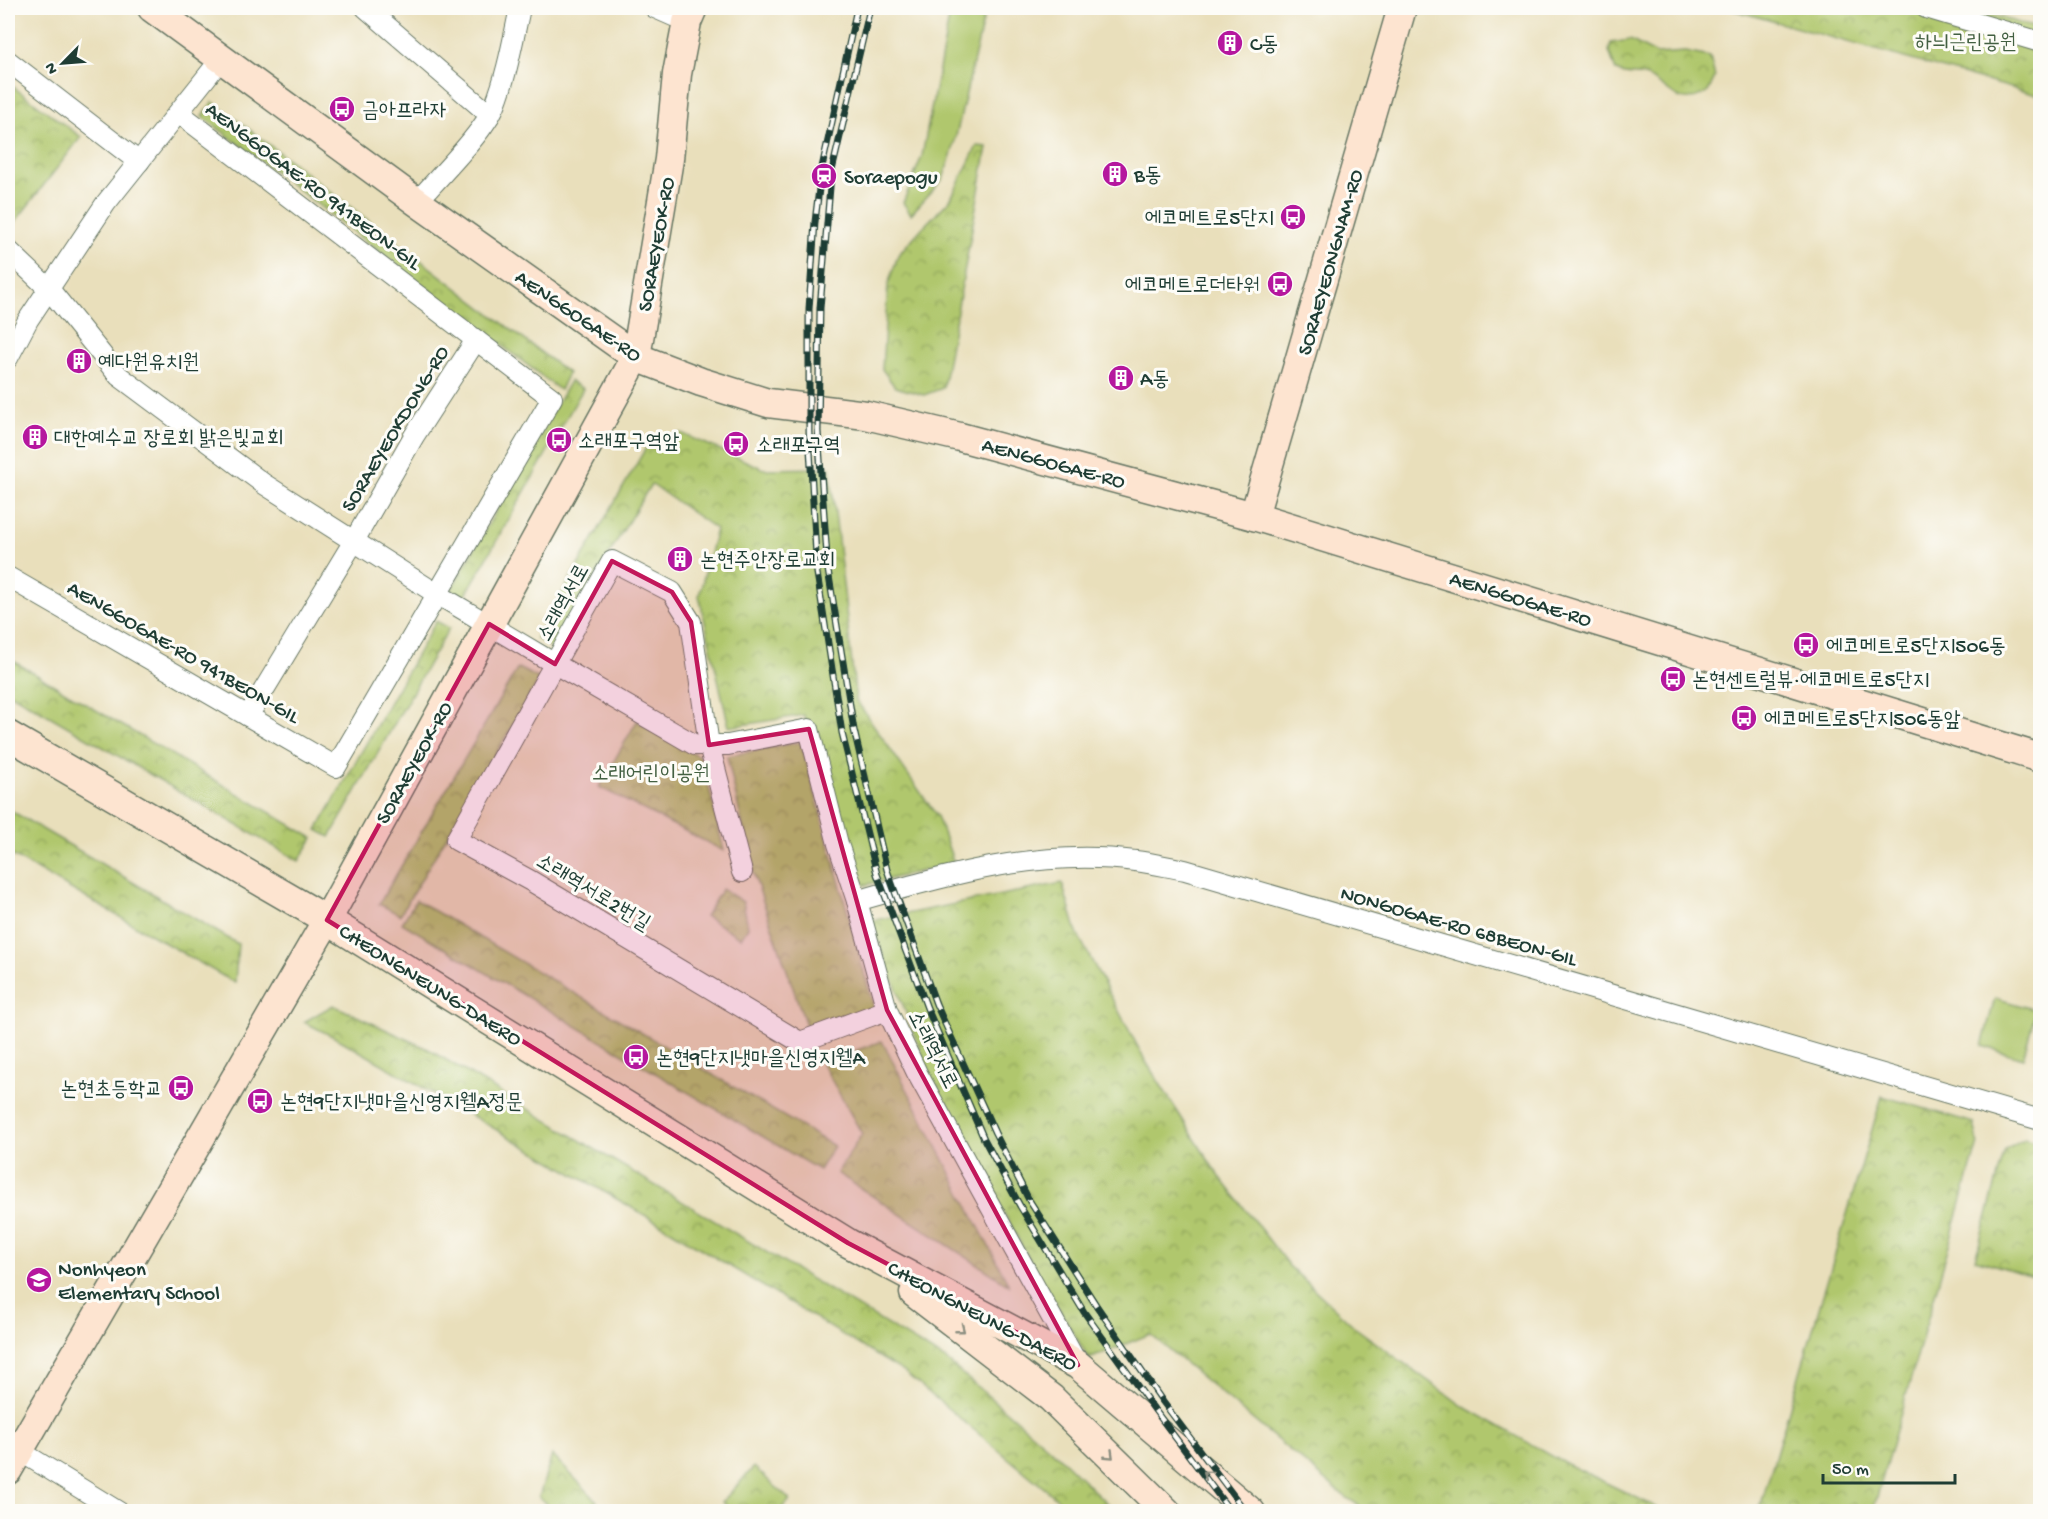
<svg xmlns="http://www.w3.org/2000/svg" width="2048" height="1519" viewBox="0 0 2048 1519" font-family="'Gochi Hand','Poor Story',sans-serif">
<defs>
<pattern id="park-crowns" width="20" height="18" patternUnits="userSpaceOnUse" patternTransform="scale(1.5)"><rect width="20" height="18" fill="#b0c76d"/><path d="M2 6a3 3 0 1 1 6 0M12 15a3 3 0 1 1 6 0" fill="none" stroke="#8fa35a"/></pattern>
</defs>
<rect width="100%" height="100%" fill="#fdfcf7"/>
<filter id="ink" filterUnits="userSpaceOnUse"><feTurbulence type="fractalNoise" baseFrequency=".0167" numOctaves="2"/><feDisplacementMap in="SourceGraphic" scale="12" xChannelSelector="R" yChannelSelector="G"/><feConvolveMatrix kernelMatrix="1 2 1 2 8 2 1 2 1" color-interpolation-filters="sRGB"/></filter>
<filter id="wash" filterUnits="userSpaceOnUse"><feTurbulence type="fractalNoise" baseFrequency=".008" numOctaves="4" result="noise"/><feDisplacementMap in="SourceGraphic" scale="24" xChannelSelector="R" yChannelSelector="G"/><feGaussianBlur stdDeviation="1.35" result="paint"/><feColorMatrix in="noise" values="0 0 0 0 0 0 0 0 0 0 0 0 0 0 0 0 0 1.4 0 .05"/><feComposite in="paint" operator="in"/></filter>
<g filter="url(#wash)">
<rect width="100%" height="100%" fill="#e9dfbb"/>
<g fill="#b0c76d" stroke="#688250" stroke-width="1.5">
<path d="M951 8H986L953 149 943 179 911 214 903 203 922 156Z"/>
<path d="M1995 998 2036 1010 2023 1058 1982 1046Z"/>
</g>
<g fill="url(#park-crowns)" stroke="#688250" stroke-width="1.5">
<path d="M1726 8H1968L2040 29V96Z"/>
<path d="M1630 40 1657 54 1685 52 1710 57 1715 77 1708 92C1703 94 1696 98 1690 99 1672 101 1661 80 1644 76 1633 73 1628 77 1616 71L1609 51 1611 43Z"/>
<path d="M8 83 81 137 9 230 8 228Z"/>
<path d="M213 102 568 373 560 390 202 116Z"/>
<path d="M977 146 987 147 943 388 924 395 895 387 882 369 888 285 898 255 922 228 950 200Z"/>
<path d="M570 381 583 389 464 598 451 590Z"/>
<path d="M681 433 764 469 830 468 856 700 937 816 954 863 861 886 804 715 729 727 699 596 716 529 651 484 552 649 536 638 648 444Z"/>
<path d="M436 621 449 628 330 837 317 830Z"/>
<path d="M8 658 313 838 299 861 8 692Z"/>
<path d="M518 668 540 679 400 915 379 904Z"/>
<path d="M637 721 702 758 724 851 599 787Z"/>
<path d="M801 742 874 1008 808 1031 753 872 727 756Z"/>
<path d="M8 809 238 944 235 983 8 853Z"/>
<path d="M1062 883 1077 933 1146 1062 1214 1169 1289 1266 1357 1329 1463 1406 1559 1460 1664 1511H1368L1347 1498 1150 1334 1089 1359 1027 1255 933 1082 870 921Z"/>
<path d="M722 889 743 902 748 927 741 938 705 916Z"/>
<path d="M416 900 834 1146 819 1170 402 923Z"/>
<path d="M333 1005 428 1049 946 1360 1056 1454 1115 1511H1072L904 1372 662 1225 342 1041 304 1022Z"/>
<path d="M882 1041 1009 1285 837 1173 862 1134 822 1063Z"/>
<path d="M1882 1096 1974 1123 1978 1143 1873 1511H1759Z"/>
<path d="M2025 1139 2040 1144V1279L1975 1259 2005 1150Z"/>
<path d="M552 1455 597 1501 591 1511H553L539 1497Z"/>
<path d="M754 1467 790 1500 779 1511H732L722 1502Z"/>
</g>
</g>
<g filter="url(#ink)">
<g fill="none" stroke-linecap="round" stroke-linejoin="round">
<g stroke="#667663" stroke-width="22">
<g id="street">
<path d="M366 8 490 115"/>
<path d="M655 8 687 22"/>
<path d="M1926 8 2040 42"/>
<path d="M8 61 139 162"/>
<path d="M417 202C438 177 483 134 495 105 507 75 513 40 520 8"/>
<path d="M8 250 49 289 119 376 264 484 437 594 555 664 695 745H728L809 729 838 844 857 901 887 1010 917 1073 1078 1365"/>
<path d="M8 358 28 320 106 203 221 59"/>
<path d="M8 577 336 767 552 398 179 113"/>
<path d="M248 716 354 541 414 436 476 340"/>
<path d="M742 872 709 745 691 622 672 592 612 561 456 840 531 881 800 1042 887 1010"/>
<path d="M857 901C946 875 1041 848 1135 861 1152 863 1168 867 1185 870L2040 1120"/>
<path d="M10 1445 119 1512"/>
</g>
</g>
<g stroke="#667663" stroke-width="31">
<g id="secondary">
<path d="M152 8 417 202 636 357 701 382 768 403 866 415 960 437 1254 516 2040 758"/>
<path d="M1254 516 1402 8"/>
<path d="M8 735 327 920 848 1243 1078 1365 1251 1512"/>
<path d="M914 1293 1051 1398 1167 1512"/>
<path d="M8 1470 327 920 636 357 669 159 677 74 687 22 693 8"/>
</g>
</g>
<use href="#street" stroke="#fff" stroke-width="20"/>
<use href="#secondary" stroke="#fde4d0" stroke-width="28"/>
<g stroke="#1f3d34" stroke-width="7">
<g id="rail">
<path d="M857 8 821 172 815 222 809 309V432L817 573 842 733 877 874 927 1008 984 1139 1020 1206 1084 1312 1154 1409 1231 1512"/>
<path d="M870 8 831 175 820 308 818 431 828 570 854 730 887 870 936 1004 995 1133 1029 1200 1096 1305 1163 1402 1246 1512"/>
</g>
</g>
<use href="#rail" stroke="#fdfcf7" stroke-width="4.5" stroke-dasharray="14" stroke-linecap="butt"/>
</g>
<defs><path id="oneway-chevron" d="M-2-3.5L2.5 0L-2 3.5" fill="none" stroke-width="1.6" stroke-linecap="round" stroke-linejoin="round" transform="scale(1.5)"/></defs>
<g stroke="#8e9082">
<use href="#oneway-chevron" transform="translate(961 1329) rotate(38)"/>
<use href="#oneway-chevron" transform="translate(1110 1455) rotate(44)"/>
<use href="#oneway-chevron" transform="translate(1207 1474) rotate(-140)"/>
</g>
</g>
<path fill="#c2185b" fill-opacity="0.2" stroke="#c2185b" stroke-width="4.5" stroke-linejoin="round" d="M612 561 672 592 691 622 709 745 809 729 887 1010 1078 1365 848 1243 327 920 489 624 555 664Z"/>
<defs>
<g id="building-disc" transform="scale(1.35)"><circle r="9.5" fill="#b5179e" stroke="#fdfcf7"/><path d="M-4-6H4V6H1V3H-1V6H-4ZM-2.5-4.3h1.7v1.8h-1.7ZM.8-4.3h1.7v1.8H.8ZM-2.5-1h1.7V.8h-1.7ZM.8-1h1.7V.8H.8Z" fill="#fff"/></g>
<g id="bus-disc" transform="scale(1.35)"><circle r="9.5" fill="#b5179e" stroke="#fdfcf7"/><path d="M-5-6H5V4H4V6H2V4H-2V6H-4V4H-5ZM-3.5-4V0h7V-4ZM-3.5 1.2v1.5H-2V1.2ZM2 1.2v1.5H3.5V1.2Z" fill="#fff"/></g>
<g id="station-disc" transform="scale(1.35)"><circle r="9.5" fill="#b5179e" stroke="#fdfcf7"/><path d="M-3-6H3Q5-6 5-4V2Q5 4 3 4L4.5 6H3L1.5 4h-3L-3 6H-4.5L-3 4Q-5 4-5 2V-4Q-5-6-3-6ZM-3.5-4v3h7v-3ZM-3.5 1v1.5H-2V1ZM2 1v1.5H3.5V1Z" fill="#fff"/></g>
<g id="school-disc" transform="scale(1.35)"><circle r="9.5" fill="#b5179e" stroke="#fdfcf7"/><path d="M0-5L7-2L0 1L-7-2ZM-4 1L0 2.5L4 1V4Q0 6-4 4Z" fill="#fff"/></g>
</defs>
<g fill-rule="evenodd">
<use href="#building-disc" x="1230" y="43"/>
<use href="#bus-disc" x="342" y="109"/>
<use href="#building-disc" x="1115" y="174"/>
<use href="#station-disc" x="824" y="176"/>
<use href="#bus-disc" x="1293" y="217"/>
<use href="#bus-disc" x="1280" y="284"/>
<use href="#building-disc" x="79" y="361"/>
<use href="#building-disc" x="1121" y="378"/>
<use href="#building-disc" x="35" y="437"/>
<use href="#bus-disc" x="559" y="440"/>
<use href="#bus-disc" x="736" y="444"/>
<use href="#building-disc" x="680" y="559"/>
<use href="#bus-disc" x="1806" y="645"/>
<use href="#bus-disc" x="1673" y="679"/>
<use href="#bus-disc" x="1744" y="718"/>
<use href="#bus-disc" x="636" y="1057"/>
<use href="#bus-disc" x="181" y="1088"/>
<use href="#bus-disc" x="260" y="1101"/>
<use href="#school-disc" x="39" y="1280"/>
</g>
<g text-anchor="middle" stroke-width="6" stroke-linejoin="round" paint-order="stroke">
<g font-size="21" fill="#436042" stroke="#fdfcf7">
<text x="1966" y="48">하늬근린공원</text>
<text x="651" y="779">소래어린이공원</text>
</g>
<g font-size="21" fill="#1f3d34" stroke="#fdfcf7" text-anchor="start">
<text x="1250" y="50">C동</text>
<text x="362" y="116">금아프라자</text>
<text x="1134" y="181">B동</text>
<text x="844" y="183">Soraepogu</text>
<text x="1274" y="224" text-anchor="end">에코메트로5단지</text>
<text x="1260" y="291" text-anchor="end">에코메트로더타워</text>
<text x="98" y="368">예다원유치원</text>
<text x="1140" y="385">A동</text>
<text x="54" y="444">대한예수교 장로회 밝은빛교회</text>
<text x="578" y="447">소래포구역앞</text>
<text x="756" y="451">소래포구역</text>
<text x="700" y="566">논현주안장로교회</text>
<text x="1826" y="652">에코메트로5단지506동</text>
<text x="1692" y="686">논현센트럴뷰·에코메트로5단지</text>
<text x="1764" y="725">에코메트로5단지506동앞</text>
<text x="656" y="1064">논현9단지냇마을신영지웰A</text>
<text x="162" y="1095" text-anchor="end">논현초등학교</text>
<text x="280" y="1108">논현9단지냇마을신영지웰A정문</text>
<text x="58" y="1275">Nonhyeon<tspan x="58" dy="24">Elementary School</tspan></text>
</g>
<g font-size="21" fill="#1f3d34" stroke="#fdfcf7">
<text transform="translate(314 185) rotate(37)" y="7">AENGGOGAE-RO 941BEON-GIL</text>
<text transform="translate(655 244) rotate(-80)" y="7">SORAEYEOK-RO</text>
<text transform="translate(1329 262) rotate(-74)" y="7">SORAEYEONGNAM-RO</text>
<text transform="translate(579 315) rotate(34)" y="7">AENGGOGAE-RO</text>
<text transform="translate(394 428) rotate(-59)" y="7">SORAEYEOKDONG-RO</text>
<text transform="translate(1054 462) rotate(15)" y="7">AENGGOGAE-RO</text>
<text transform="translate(1521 598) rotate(17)" y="7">AENGGOGAE-RO</text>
<text transform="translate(562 602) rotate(-61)" y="7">소래역서로</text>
<text transform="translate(184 651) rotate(30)" y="7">AENGGOGAE-RO 941BEON-GIL</text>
<text transform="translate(413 762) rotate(-61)" y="7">SORAEYEOK-RO</text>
<text transform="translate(594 891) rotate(31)" y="7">소래역서로2번길</text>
<text transform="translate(1459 925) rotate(16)" y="7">NONGOGAE-RO 68BEON-GIL</text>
<text transform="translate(431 984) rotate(32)" y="7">CHEONGNEUNG-DAERO</text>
<text transform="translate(934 1049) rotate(63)" y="7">소래역서로</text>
<text transform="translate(983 1315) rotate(28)" y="7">CHEONGNEUNG-DAERO</text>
</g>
</g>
<rect width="2048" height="1519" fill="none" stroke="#fdfcf7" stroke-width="30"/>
<g transform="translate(63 63) rotate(245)" stroke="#fdfcf7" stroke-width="4.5" paint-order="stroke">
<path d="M0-4.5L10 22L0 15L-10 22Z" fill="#1f3d34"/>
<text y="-9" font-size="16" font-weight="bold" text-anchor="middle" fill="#1f3d34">N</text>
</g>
<path d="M1823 1474v9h132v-9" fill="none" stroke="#1f3d34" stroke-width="3"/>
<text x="1832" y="1474" font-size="18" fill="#1f3d34" stroke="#fdfcf7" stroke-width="4.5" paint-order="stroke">50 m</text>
</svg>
